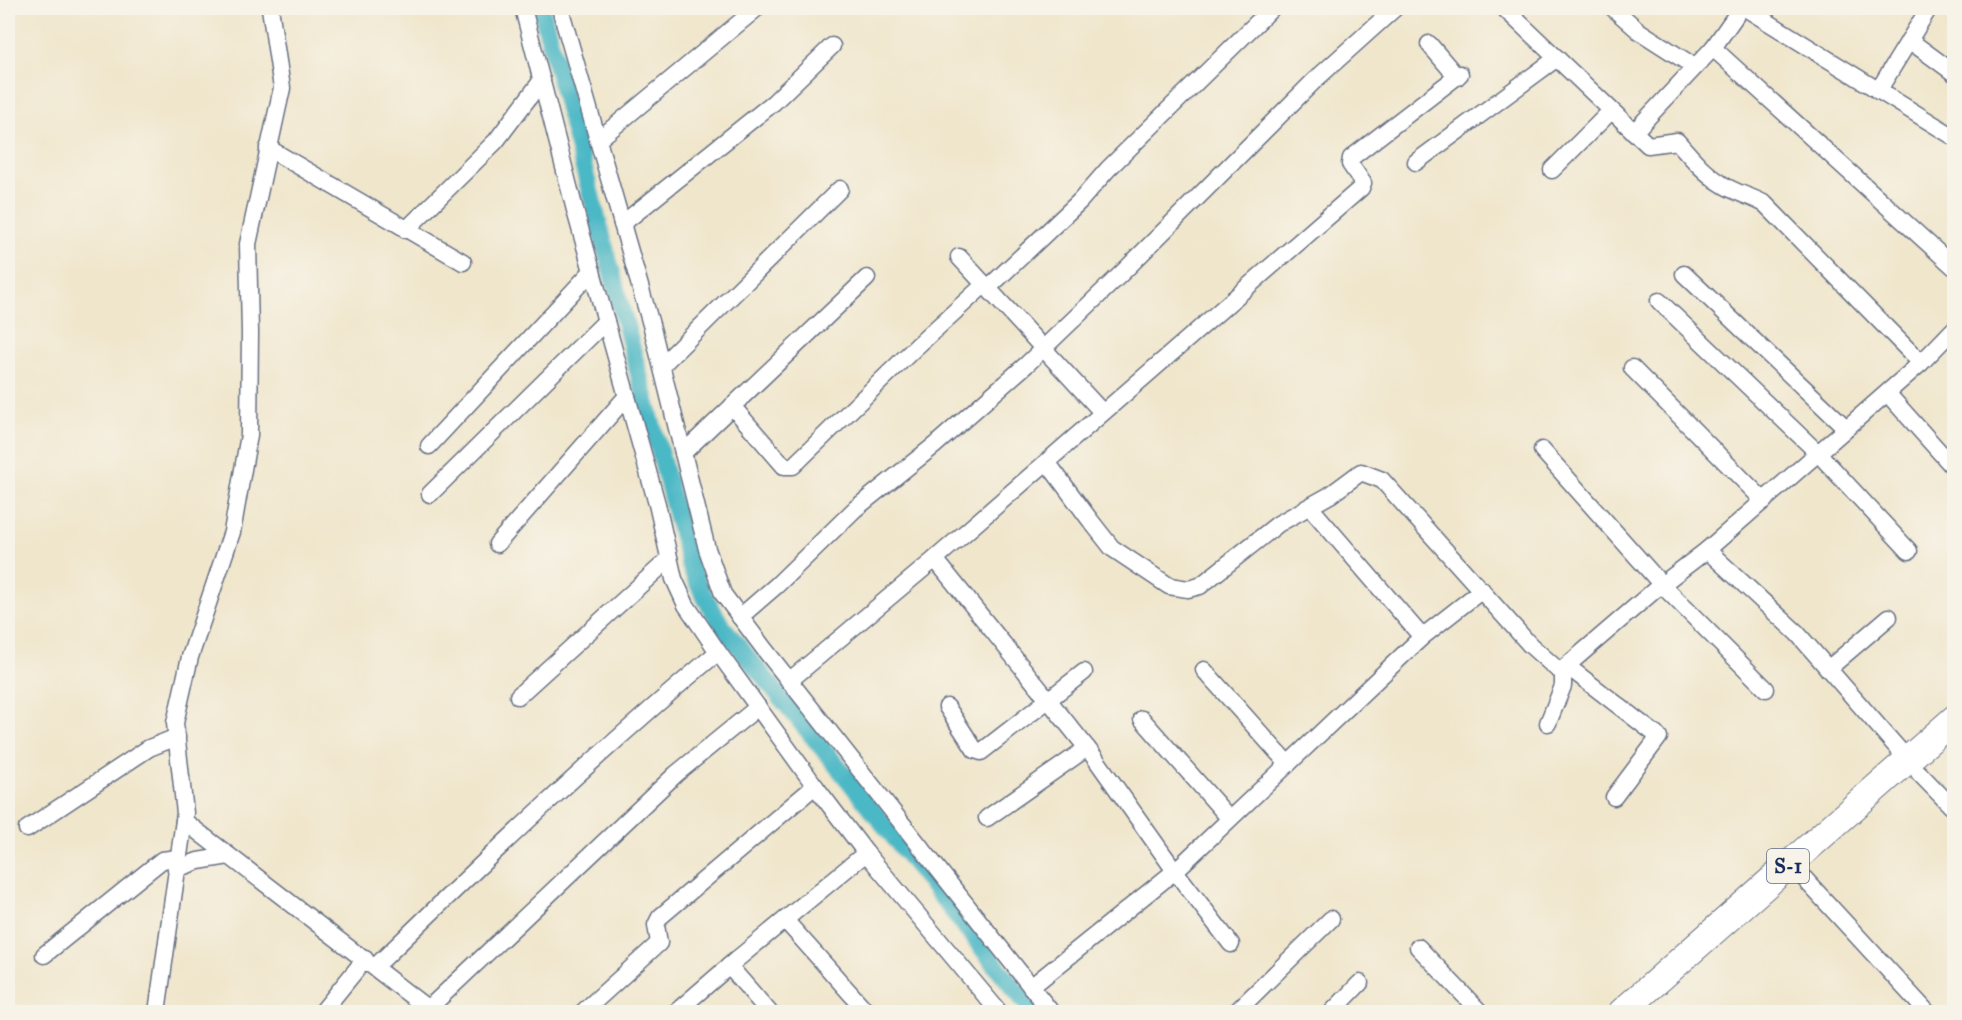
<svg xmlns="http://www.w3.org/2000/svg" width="1962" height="1020" viewBox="0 0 1962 1020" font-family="'IM FELL Great Primer',serif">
<rect width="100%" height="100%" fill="#f7f3e8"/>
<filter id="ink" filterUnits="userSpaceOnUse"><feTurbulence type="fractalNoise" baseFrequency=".0167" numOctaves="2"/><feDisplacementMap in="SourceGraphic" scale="12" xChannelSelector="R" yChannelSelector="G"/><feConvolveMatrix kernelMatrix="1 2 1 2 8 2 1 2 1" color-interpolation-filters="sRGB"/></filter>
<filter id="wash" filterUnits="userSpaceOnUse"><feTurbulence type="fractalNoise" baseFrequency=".008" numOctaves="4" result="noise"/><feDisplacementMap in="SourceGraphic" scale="24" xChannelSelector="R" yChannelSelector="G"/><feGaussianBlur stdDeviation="1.35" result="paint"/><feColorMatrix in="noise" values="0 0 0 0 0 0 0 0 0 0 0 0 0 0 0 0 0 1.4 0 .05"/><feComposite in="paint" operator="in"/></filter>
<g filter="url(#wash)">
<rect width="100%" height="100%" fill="#f0e6cc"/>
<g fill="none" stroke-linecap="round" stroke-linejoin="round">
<path stroke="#4bb8c6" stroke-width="18" d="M541 8 689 562C697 585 709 605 722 626L846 777 1033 1012"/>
</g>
</g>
<g filter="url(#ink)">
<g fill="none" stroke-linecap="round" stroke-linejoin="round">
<g stroke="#666f84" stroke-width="19">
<g id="minor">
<path d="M523 8 576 214 657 504 674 579 686 605 718 652 815 786 866 853 999 1012"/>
<path d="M560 8 652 328 707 549 723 594 765 650 1051 1012"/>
<path d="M1504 8 1648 145 1677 141C1690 156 1704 173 1722 184 1735 193 1751 196 1765 204L1921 363"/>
<path d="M1613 8 1639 31 1695 67"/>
<path d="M1745 8 1954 137"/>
<path d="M1909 40 1954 73"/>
<path d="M1429 44 1457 77"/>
<path d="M1713 48 1954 267"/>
<path d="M1878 91 1929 8"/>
<path d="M1634 132 1713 48 1741 8"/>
<path d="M598 140 757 8"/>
<path d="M268 148 463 262"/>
<path d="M1416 162 1557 58"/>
<path d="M1552 170 1611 111"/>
<path d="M622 224 773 103 832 46"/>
<path d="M406 230 496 141 542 80"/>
<path d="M959 257 1102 412"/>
<path d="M1684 274 1846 428"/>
<path d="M988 288 1080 201 1108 169 1272 8"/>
<path d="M1659 301 1818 453 1909 551"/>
<path d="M662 365 840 189"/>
<path d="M1632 368 1764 501"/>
<path d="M1887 393 1954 468"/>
<path d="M732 406 784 466H793L917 346 985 284"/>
<path d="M429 446 592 271"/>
<path d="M1542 450 1662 585 1766 689"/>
<path d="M683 453 867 278"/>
<path d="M1047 462 1090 520 1112 548 1169 586 1188 589 1200 586 1278 524 1330 495 1361 472 1382 480 1530 645 1557 669H1563"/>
<path d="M430 494 606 321"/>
<path d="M1310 507 1422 637"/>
<path d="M497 544 627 396"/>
<path d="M1707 550 1921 363 1954 329"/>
<path d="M935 559 1095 758 1175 871 1231 944"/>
<path d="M740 617 777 585 855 509 935 445 1026 365 1124 271 1315 80 1395 8"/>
<path d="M1567 666 1659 737 1614 797"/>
<path d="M1563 669 1656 589 1707 550 1797 633 1908 760"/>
<path d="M1828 669 1889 617"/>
<path d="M1204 670 1288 764"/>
<path d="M789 681 935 559 1361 188 1363 183 1350 164 1351 158 1460 74"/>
<path d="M518 696 669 559"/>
<path d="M947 707 975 750 981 752 1084 672"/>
<path d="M1142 719 1229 818"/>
<path d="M1548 723 1563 686V669"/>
<path d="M1919 773 1954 809"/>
<path d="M987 818 1087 748"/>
<path d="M184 821 432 1012"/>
<path d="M27 829 149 748 177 737"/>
<path d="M176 869 198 861 229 856"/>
<path d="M1802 876 1927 1012"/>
<path d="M785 920 867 1012"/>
<path d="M1418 947 1480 1012"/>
<path d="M44 955 162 860 178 858"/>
<path d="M729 966 769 1012"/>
<path d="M375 967C486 859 599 751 718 652"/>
<path d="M1031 987 1175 871 1422 637 1482 590"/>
<path d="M428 1009 676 774 758 707"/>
<path d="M157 1012 185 813 175 723 190 657 232 532 249 435 250 332 248 244 282 88 270 8"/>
<path d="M322 1012 365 959"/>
<path d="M583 1012 659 943 656 925 660 917 815 786"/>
<path d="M676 1012 736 960 866 853"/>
<path d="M1236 1012 1331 919"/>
<path d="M1332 1012 1360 983"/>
</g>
</g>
<g stroke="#666f84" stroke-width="29">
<path id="primary" d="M1622 1012 1954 719"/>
</g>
<use href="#minor" stroke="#fff" stroke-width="16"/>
<use href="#primary" stroke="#fff" stroke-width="27"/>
</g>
</g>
<g text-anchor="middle" stroke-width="4.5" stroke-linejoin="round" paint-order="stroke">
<rect fill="#f7f3e8" stroke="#5d6a87" stroke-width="1.5" x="1767" y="849" width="42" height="34" rx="4.5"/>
<g font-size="20" font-weight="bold" fill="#1b2f5e">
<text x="1788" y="873">S-1</text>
</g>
</g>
<rect width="1962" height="1020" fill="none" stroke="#f7f3e8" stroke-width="30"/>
</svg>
